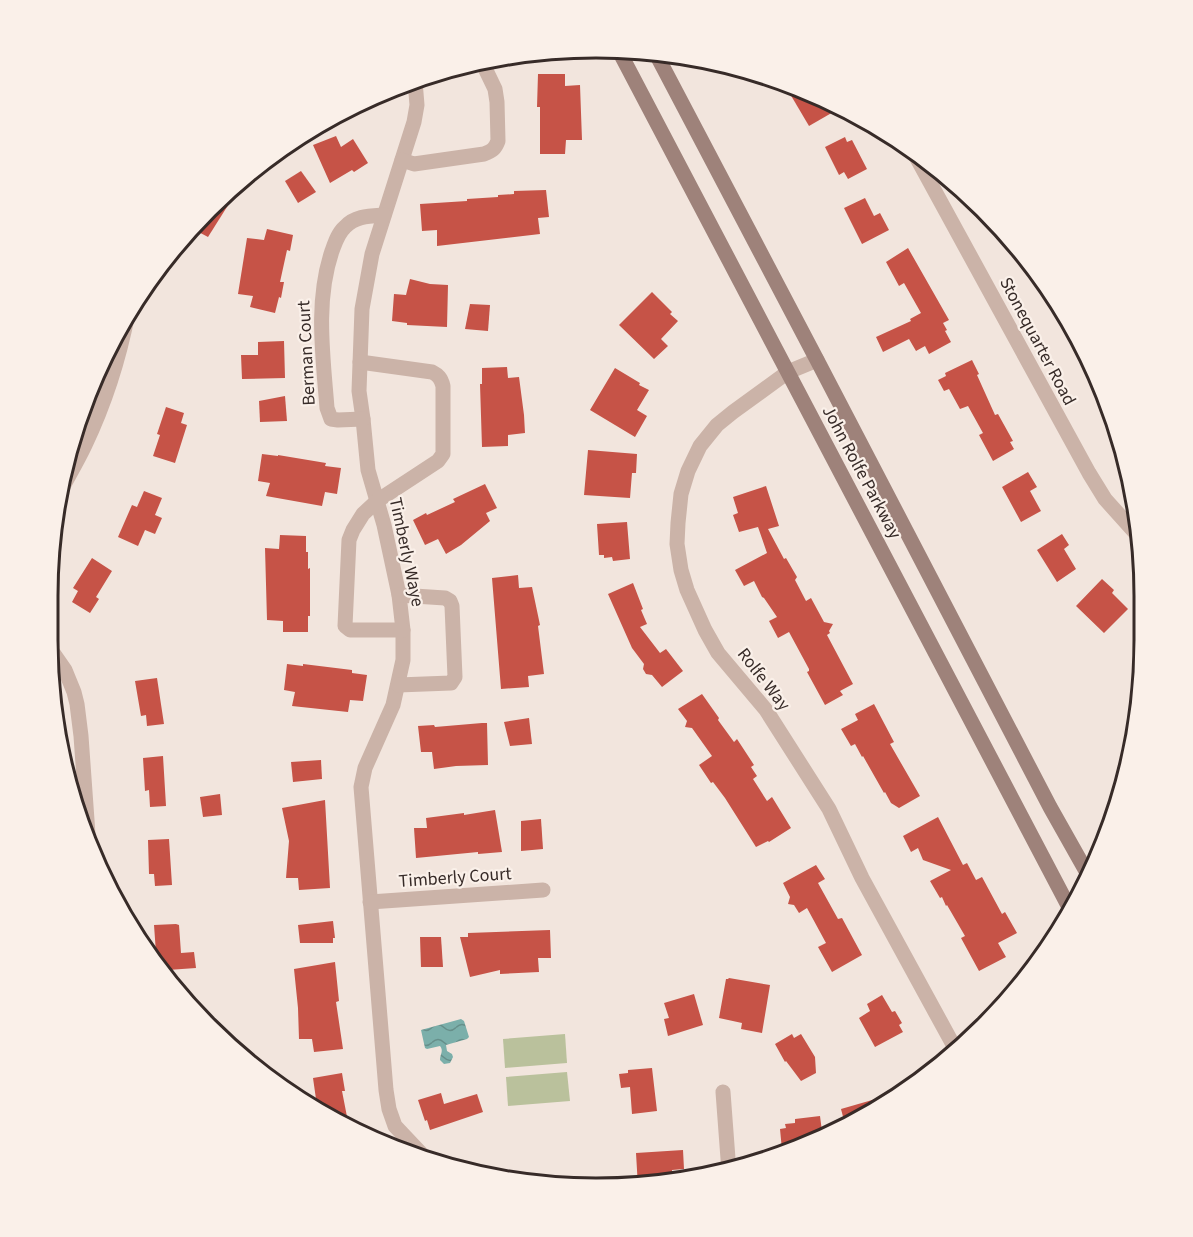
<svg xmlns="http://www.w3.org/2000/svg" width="1193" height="1237" viewBox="0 0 1193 1237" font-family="'Source Sans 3',sans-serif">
<defs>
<pattern id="water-waves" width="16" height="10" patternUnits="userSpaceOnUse" patternTransform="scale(1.5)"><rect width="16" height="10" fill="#7bafaa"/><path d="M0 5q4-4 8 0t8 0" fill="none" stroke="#668f8a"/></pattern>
</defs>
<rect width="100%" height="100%" fill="#f2e5dd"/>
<g fill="#bac19c">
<path d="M565 1034 567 1063 505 1068 503 1039Z"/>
<path d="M567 1072 570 1101 508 1106 506 1077Z"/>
</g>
<path fill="url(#water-waves)" d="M461 1019 464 1021 469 1037 467 1039 446 1045 447 1051 452 1054 453 1057 450 1063 444 1064 440 1060C440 1054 444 1051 440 1046L427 1049 425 1048 421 1030Z"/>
<g fill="#c65347">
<path d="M538 74H565V86L580 85 582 140H566L565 154H540V107H537Z"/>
<path d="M783 82 831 103 835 111 809 126Z"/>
<path d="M336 136 341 147 353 139 368 163 354 172 352 170 330 183 313 145Z"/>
<path d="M845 137 847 142 852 140 867 169 848 179 844 172 839 175 825 147Z"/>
<path d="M301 171 316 192 298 203 285 181Z"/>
<path d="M234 188 237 191 208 237 191 228Z"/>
<path d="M546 190 549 217 538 218 540 234 437 246V230L422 231 420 204 467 201V199L498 197V195L514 194V191Z"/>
<path d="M865 198 874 216 880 213 889 230 862 244 844 208Z"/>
<path d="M267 229 293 235 290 251 287 250 280 282H284L281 298 279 297 275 313 250 307 253 296 238 294 247 238 264 240Z"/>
<path d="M908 248 949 320 943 323 947 330 945 331 951 342 929 354 925 346 916 351 909 339 883 352 876 337 911 321 910 319 921 313 904 283 899 286 886 262Z"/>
<path d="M410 279 430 284 448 285 447 327 407 325V323L392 321 394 294 406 295Z"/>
<path d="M652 292 672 312 670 314 678 321 661 339 668 346 654 359 619 325Z"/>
<path d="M470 304 490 305 488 331 465 329Z"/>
<path d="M284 341 285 378 242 379 241 355H258V342Z"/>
<path d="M972 360 979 374 977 375 995 415 998 414 1013 441 1010 442 1014 449 993 461 979 435 983 433 968 406 960 409 949 389 944 391 938 380 946 376 945 373Z"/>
<path d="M507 367 508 378 519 377 524 415 525 433 508 435V446L482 447 480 384H482V368Z"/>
<path d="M615 368 640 383 639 385 649 390 637 410 647 416 635 437 590 410Z"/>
<path d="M285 396 287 421 260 422 259 401Z"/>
<path d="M166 407 184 413 181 423 187 425 175 463 153 456 160 435 157 434Z"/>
<path d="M588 450 637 454 636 473H632L630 498 584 495Z"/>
<path d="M262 454 278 456V455L326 463 325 466 341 468 337 494 325 492 322 506 266 496 270 483 258 481Z"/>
<path d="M1028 472 1037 487 1030 491 1041 511 1021 522 1002 487Z"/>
<path d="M485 484 497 508 486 513 490 521 461 545 446 554 438 539 425 545 413 520 426 513 427 515 455 502 453 499Z"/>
<path d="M766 486 779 526 768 529 784 559 786 558 797 577 795 580 806 601 811 598 824 622 833 624 829 631 830 633 827 635 853 684 840 691 843 695 825 705 807 672 809 671V669L789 632 778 638 769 621 777 617 764 598 762 597 754 581 744 586 735 570 767 553 758 527 739 532 733 515 738 513 733 497Z"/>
<path d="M144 491 162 498 155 515 162 518 155 534 145 530 138 546 118 537 132 505 137 507Z"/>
<path d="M627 522 630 559 613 561 612 557 604 558V555H599L597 524Z"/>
<path d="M1062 534 1069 545 1064 549 1076 569 1057 582 1037 550Z"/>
<path d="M280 535 306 536V552H308V569L310 568V616H308V632H283V621L267 620 265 548 279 549Z"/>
<path d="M92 558 112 571 96 597 99 599 90 613 72 602 78 591 73 588Z"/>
<path d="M518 575 519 588 532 587 540 625 538 626 544 674 528 676 529 687 501 689 492 578Z"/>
<path d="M1102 579 1114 590 1112 593 1128 609 1104 633 1076 606Z"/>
<path d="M633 583 643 609 641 610 647 624 640 627 660 653 666 649 683 671 662 687 652 675 646 674 643 669 644 664 632 648 608 594Z"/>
<path d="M287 664 303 666V664L352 670V673L367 675 363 701 350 700 348 712 292 706 295 692 284 690Z"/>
<path d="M157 678 164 724 147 726 146 715 141 716 135 681Z"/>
<path d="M702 694 719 718 718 720 734 742 737 739 754 765 751 767 757 776 753 779 767 801 772 797 791 828 769 842 768 841 756 847 725 798 713 782 711 783 699 765 712 756 692 728 685 727 687 721 678 709Z"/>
<path d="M874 704 894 742 890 744 920 796 899 808 891 803 885 792 884 793 863 756 862 757 855 744 851 746 841 729 858 720 855 714Z"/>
<path d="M529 718 532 744 510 746 504 722Z"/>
<path d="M482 723H487L488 765 456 766 434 769 432 752H421L418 726 434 725 435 727Z"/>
<path d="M163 756 166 806 150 807 149 790 145 791 143 758Z"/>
<path d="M321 760 322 779 293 782 291 762Z"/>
<path d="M220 794 222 815 203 817 200 797Z"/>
<path d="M325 800 330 888 299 890 298 878H286L289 841 282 808Z"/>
<path d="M495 810 502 852 478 854V852L416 858 414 828H427L426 818 464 813V815Z"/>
<path d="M938 817 963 865 967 863 976 880 982 877 1002 914 1005 912 1017 933 998 943 1006 957 979 971 961 938 965 936 947 905 946 906 942 897 940 898 930 881 951 870 923 860 918 848 911 852 903 836Z"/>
<path d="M541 819 543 849 521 851V821Z"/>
<path d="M169 839 172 885 155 886 154 874H149L148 840Z"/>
<path d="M816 865 825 879 818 883 838 919 842 918 862 955 832 972 818 947 826 943 807 908 799 913 794 905 788 904 790 897 783 883Z"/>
<path d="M333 921 335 938H333V943H300L298 925Z"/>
<path d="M176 924 179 925 181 953 194 952 196 968 168 970V967H157L154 925Z"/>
<path d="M550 930 551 958H538L539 972 500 974V970L470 977 460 937H468V933Z"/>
<path d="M420 937H441L443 967H421Z"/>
<path d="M335 962 339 1001 336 1002 343 1049 314 1052 312 1039H299L298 1008 294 969Z"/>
<path d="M729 978 770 985 762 1033 741 1029 742 1023 719 1018 726 979H728Z"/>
<path d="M694 994 703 1025 668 1036 664 1019 669 1018 664 1003Z"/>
<path d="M882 995 892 1012 895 1011 902 1023 899 1025 903 1032 875 1047 859 1018 870 1011 867 1004Z"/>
<path d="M792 1034 794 1038 801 1034 815 1057 816 1073 801 1081 786 1061 785 1062 775 1044Z"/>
<path d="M652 1068 657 1111 632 1114 630 1087 621 1088 619 1074 628 1073V1070Z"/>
<path d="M342 1073 345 1091H342L349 1127 318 1113 313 1078Z"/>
<path d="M441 1093 444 1104 477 1094 483 1112 430 1130 427 1120 425 1121 418 1100Z"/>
<path d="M893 1094 895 1098 846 1128 841 1109Z"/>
<path d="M820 1116 823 1139 798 1148 782 1150 780 1129 786 1128 785 1124 795 1123V1119Z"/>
<path d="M683 1150 684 1169 672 1170V1181L638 1187 636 1153Z"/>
</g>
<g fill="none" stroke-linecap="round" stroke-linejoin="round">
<g stroke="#cbb3a8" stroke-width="15">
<path d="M415 81 417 105 414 122 372 254 362 309 359 391 363 419 368 470 384 525 399 595 403 630V660L393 705 365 768 361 787 386 1090 389 1109 395 1126 429 1162"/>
<path d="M914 153 1089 473 1105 499 1140 538"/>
<path d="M402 160 414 164 484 154C492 151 495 149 498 141L497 102 495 89 482 62"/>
<path d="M817 360 788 372 733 412 717 425 700 446 688 471 681 494 678 523 677 544 681 570 687 590 705 630 718 653 766 710 829 809 862 878 956 1050"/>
<path d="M360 362 432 372C438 375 441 378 443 386V454L438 461 377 501 363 514 353 530 349 540 345 626 350 630H403"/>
<path d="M363 419 338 420 331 419 327 408C323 356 315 301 332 251 335 243 338 233 345 227 355 216 369 216 384 215"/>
<path d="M61 490C69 475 78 460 85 445 105 403 119 359 128 313"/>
<path d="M49 647 65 670 74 692 77 704 81 736 89 848"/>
<path d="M398 685 451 683 455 677 452 606 450 601 445 598 399 595"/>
<path d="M370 902 543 890"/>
<path d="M723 1092 729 1172"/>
</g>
<g stroke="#9e827a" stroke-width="15">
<path d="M619 51 1071 911"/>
<path d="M655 52 817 360 1050 807 1090 878"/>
</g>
</g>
<g text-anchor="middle" stroke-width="4.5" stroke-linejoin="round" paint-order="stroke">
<g font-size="18" fill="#372b28" stroke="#faf0e9">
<text transform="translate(1038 341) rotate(62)" y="6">Stonequarter Road</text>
<text transform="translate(306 353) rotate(-93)" y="6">Berman Court</text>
<text transform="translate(862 472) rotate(62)" y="6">John Rolfe Parkway</text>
<text transform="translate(407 552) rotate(78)" y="6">Timberly Waye</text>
<text transform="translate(764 679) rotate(52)" y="6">Rolfe Way</text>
<text transform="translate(455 877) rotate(-4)" y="6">Timberly Court</text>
</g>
</g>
<path d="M0 0H1193V1237H0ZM596 58H596A538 538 0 0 1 1134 596V640A538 538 0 0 1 596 1178H596A538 538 0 0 1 58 640V596A538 538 0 0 1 596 58Z" fill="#faf0e9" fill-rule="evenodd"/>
<path fill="none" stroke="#372b28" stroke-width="3" d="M596 58H596A538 538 0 0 1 1134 596V640A538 538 0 0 1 596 1178H596A538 538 0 0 1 58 640V596A538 538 0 0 1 596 58Z"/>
</svg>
